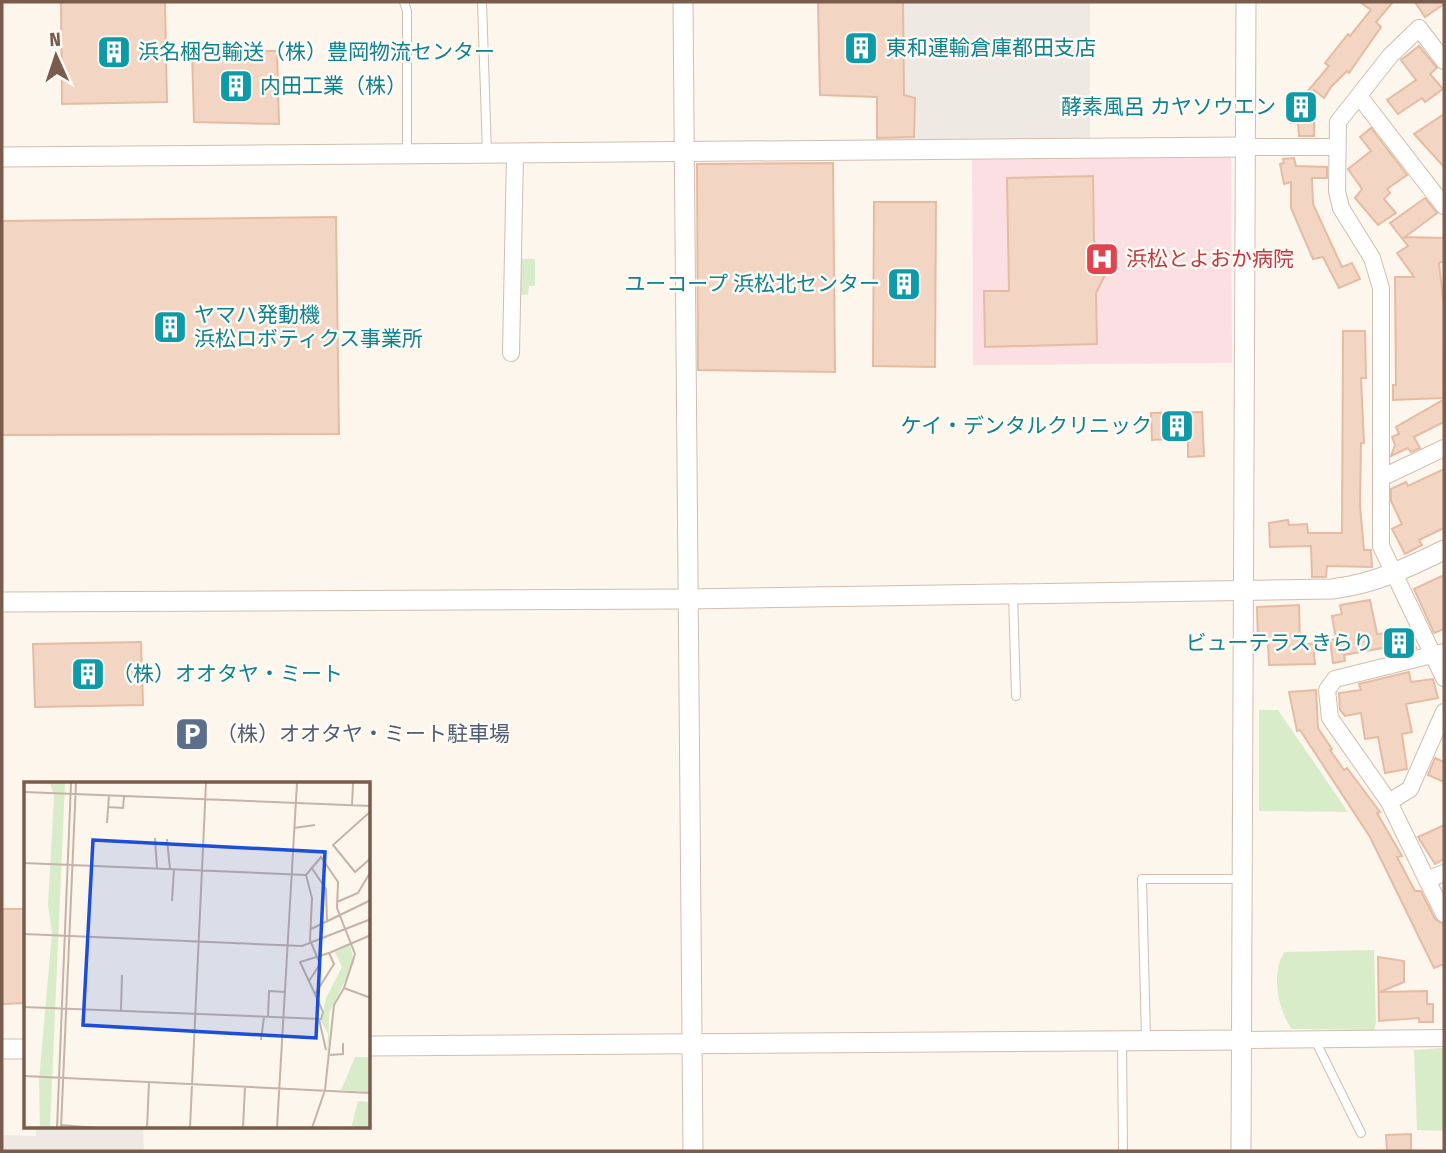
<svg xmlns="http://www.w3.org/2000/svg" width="1446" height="1153" viewBox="0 0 1446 1153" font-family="'Fira Sans Condensed','Noto Sans JP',sans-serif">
<rect width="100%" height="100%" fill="#fdf6ec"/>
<g fill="#efe9e4">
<path d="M818 2H1090V138L877 141V97L820 95Z"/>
<path d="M36 1127H143L144 1151H2V1135L36 1136Z"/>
</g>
<path fill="#fbdfe3" d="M1231 154 1232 363 973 365 972 156Z"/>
<g fill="#d8ecc9">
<path d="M516 259H535V286H529L528 295H516Z"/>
<path d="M1259 710H1278L1348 812 1259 811Z"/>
<path d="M1374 950 1376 1023 1374 1030 1292 1029C1278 1011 1270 971 1285 952Z"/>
<path d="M1444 1048V1131L1417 1130 1414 1050Z"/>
</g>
<g fill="#f3d5c3" stroke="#e6bba3" stroke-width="2">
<path d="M61 2H165L167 102 62 104Z"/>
<path d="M818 2H903L904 95 915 98 914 137 877 138V97L820 95Z"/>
<path d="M1360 2H1393L1376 22 1381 27 1349 73 1347 71 1331 87 1324 98 1314 90V136H1299L1298 123H1291L1290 101 1302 98 1329 66 1325 63 1348 34 1350 36 1371 10Z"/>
<path d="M1415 2H1444V4L1425 17Z"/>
<path d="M1419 46 1437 68 1430 74 1443 89 1425 102 1422 98 1398 114 1387 100 1416 80 1401 60Z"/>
<path d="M192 51H277L279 124 194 122Z"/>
<path d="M1444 114V167L1414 134Z"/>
<path d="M1371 128 1407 175 1387 189 1390 193 1384 199 1396 213 1378 225 1355 198 1362 189 1348 169 1371 151 1360 137Z"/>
<path d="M1294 158 1296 166 1327 167V178H1312L1313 204 1342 267 1352 263 1360 279 1339 288 1323 257 1313 259 1291 208V182L1284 184 1280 164 1284 163 1283 159Z"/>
<path d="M833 163 835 372 698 370 697 164Z"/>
<path d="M1093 176 1094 241 1100 248 1105 275 1096 293 1097 344 985 347 984 291H1009L1007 178Z"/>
<path d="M1425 198 1437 213 1405 237 1444 238V261L1439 263 1444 307 1443 398 1393 400V385H1396L1395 277H1414L1397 253 1408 246 1390 223Z"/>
<path d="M874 202H936L935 367 873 366Z"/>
<path d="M336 217 339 434 2 435V221Z"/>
<path d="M1343 331H1365L1366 378H1361L1364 443H1361L1360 506 1364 550H1371L1372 567 1327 566 1326 577H1312L1311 546 1270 547 1269 523 1288 520 1289 525 1307 524 1308 533H1342Z"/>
<path d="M1443 400 1444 422 1414 437 1420 448 1411 452 1408 448 1391 456 1395 445 1392 437 1399 434 1396 427Z"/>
<path d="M1202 412 1204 456 1188 457V438L1152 440 1151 413Z"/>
<path d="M1444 469V528L1419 540 1422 545 1405 554 1392 529 1402 524 1391 501V489L1406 482 1408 486Z"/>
<path d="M1444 575V629L1434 633 1414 589Z"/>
<path d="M1370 600 1377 634 1410 631 1416 648 1384 654 1383 648 1344 655 1345 661 1333 663 1330 640 1336 639 1332 616 1342 614 1340 605Z"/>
<path d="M1299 605 1300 646 1313 643 1315 664 1269 665 1268 641 1258 642 1257 607Z"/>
<path d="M141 642 143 705 35 707 33 644Z"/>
<path d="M1409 672 1411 682 1433 679 1438 698 1406 704 1412 732 1402 734 1407 769 1385 773 1378 737 1365 739 1361 713 1345 716 1340 710 1339 693 1361 690 1359 684Z"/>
<path d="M1316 690 1318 728 1332 749 1330 750 1344 770 1347 768 1380 812 1377 813 1402 856 1397 857 1415 891H1421L1435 919 1444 924V964L1434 968 1370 837 1300 730 1297 731 1289 692Z"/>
<path d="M1435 758 1444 762V782L1428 775Z"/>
<path d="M1444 825V859L1435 864 1418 837Z"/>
<path d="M2 909H26V1003L2 1004Z"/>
<path d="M1378 957 1404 961V982L1380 992 1427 991V1004H1433V1022H1419V1018L1379 1021Z"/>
<path d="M1411 1134V1151H1387L1386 1135Z"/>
</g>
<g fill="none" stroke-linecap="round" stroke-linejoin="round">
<g stroke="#d1beb0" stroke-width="10">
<g id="service">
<path d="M404 2 407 11V152"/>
<path d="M482 2 487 153"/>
<path d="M1013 594 1016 696"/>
<path d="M1146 1039 1142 879H1243"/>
<path d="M1315 1040 1361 1133"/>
<path d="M1122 1041 1123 1151"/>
</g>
</g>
<g stroke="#d1beb0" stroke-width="18">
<g id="minor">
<path d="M1444 61 1419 28 1390 56 1338 122 1337 191 1341 208 1372 258 1381 288V546L1444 678"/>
<path d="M1359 96 1444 206"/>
<path d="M1246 147H1335"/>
<path d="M511 353 515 153"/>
<path d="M1381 478 1444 448"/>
<path d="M1389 802 1410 789 1444 712"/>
<path d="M1444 873 1427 880 1444 914"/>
<path d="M1427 880 1389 802 1330 718 1327 690 1335 679 1444 652"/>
<path d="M1242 1040 1444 1038"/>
</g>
</g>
<g stroke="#d1beb0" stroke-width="21">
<g id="tertiary">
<path d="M683 2 693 1151"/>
<path d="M2 157 1246 147"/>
<path d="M2 602 687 599 1332 589C1374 584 1407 568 1444 550"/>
<path d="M369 1046 1242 1040"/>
<path d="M2 1049H26"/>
<path d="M1241 1151 1246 2"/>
</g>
</g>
<use href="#service" stroke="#fff" stroke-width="8"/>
<use href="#minor" stroke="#fff" stroke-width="16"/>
<use href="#tertiary" stroke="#fff" stroke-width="19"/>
</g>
<defs>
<g id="building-square" transform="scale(1.75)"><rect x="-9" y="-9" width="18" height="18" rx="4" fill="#0f9aa8" stroke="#fffaf3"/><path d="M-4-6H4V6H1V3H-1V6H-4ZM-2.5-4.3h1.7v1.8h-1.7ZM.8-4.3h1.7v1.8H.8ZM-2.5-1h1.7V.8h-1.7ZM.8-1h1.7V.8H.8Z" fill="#fff"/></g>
<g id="hospital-square" transform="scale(1.75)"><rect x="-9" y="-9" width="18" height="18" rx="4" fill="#e0444e" stroke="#fffaf3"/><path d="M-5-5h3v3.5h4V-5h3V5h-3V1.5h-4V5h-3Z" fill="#fff"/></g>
<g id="parking-square" transform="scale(1.75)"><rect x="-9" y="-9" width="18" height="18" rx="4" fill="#5c6f8a" stroke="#fffaf3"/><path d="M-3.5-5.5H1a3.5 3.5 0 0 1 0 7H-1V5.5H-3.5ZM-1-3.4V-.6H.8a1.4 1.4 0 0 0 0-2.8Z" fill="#fff"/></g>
</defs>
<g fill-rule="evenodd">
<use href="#building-square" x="861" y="48"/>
<use href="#building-square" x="114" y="52"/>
<use href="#building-square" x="236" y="86"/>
<use href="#building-square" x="1301" y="107"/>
<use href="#hospital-square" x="1102" y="259"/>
<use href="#building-square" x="904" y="284"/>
<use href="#building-square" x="170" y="327"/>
<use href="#building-square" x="1177" y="426"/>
<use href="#building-square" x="1399" y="643"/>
<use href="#building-square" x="88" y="674"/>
<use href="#parking-square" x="192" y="734"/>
</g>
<g text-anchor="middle" stroke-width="5" stroke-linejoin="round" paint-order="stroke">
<g font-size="21" fill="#0d838f" stroke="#fffaf3" text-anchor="start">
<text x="886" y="55">東和運輸倉庫都田支店</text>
<text x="138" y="59">浜名梱包輸送（株）豊岡物流センター</text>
<text x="260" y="93">内田工業（株）</text>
<text x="1276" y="114" text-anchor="end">酵素風呂 カヤソウエン</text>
<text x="880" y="291" text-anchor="end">ユーコープ 浜松北センター</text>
<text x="194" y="322">ヤマハ発動機<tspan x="194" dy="24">浜松ロボティクス事業所</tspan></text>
<text x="1152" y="433" text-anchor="end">ケイ・デンタルクリニック</text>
<text x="1374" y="650" text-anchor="end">ビューテラスきらり</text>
<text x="112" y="681">（株）オオタヤ・ミート</text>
</g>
<g font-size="21" fill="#be3a42" stroke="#fffaf3" text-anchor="start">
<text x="1126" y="266">浜松とよおか病院</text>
</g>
<g font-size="21" fill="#4e5e75" stroke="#fffaf3" text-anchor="start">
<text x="216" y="741">（株）オオタヤ・ミート駐車場</text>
</g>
</g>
<g transform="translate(24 782)">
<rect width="346" height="346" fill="#fdf6ec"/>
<path d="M26 1H41L26 346H16L15 298 28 151 24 123 30 14ZM326 163 330 181 305 231V259L303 282 304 252 297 239 302 216 318 185 311 170ZM331 275H346V310L317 308ZM334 319 346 320V346H327Z" fill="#d8ecc9"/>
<path fill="none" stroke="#c5b3a7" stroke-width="2" d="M0 10 347 24M328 24 329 1M84 25 99 26 100 14M347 29 309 63 331 90 347 76M83 41 85 13M270 46 291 43M131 56 133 86M143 57 146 87M0 81 282 93M287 85 302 107 303 140M148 119 150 87M313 120 334 111 347 89M287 147 347 118M0 152 278 164 347 137M285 199 296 182 286 158 288 116 282 93 297 75 314 100 313 126 331 172 320 206M291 212 276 180 305 171M0 225 297 237 299 230 291 212 310 182 305 171 347 153M97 228 98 193M244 235 245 209 261 210M295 237 302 268M237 258 240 235M306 273 319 272V261M0 294 347 311M37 343 73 346M33 346 47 1M37 346 52 1M123 346 125 301M166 346 182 1M219 346 221 305M253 346 273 1M288 346 301 308 310 223 320 206 347 216"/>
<path fill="#1d4ed8" fill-opacity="0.15" stroke="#1d4ed8" stroke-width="3.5" d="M69 58 301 70 292 256 59 243Z"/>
<rect width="346" height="346" fill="none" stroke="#7a5c4d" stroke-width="3.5"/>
</g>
<rect width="1446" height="1153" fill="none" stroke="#7a5c4d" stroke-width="7"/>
<g transform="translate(56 56) rotate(357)" stroke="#fffaf3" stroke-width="5" paint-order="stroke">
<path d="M0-5L12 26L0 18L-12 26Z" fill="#7a5c4d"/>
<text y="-10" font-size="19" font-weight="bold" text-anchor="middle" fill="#7a5c4d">N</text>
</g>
</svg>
